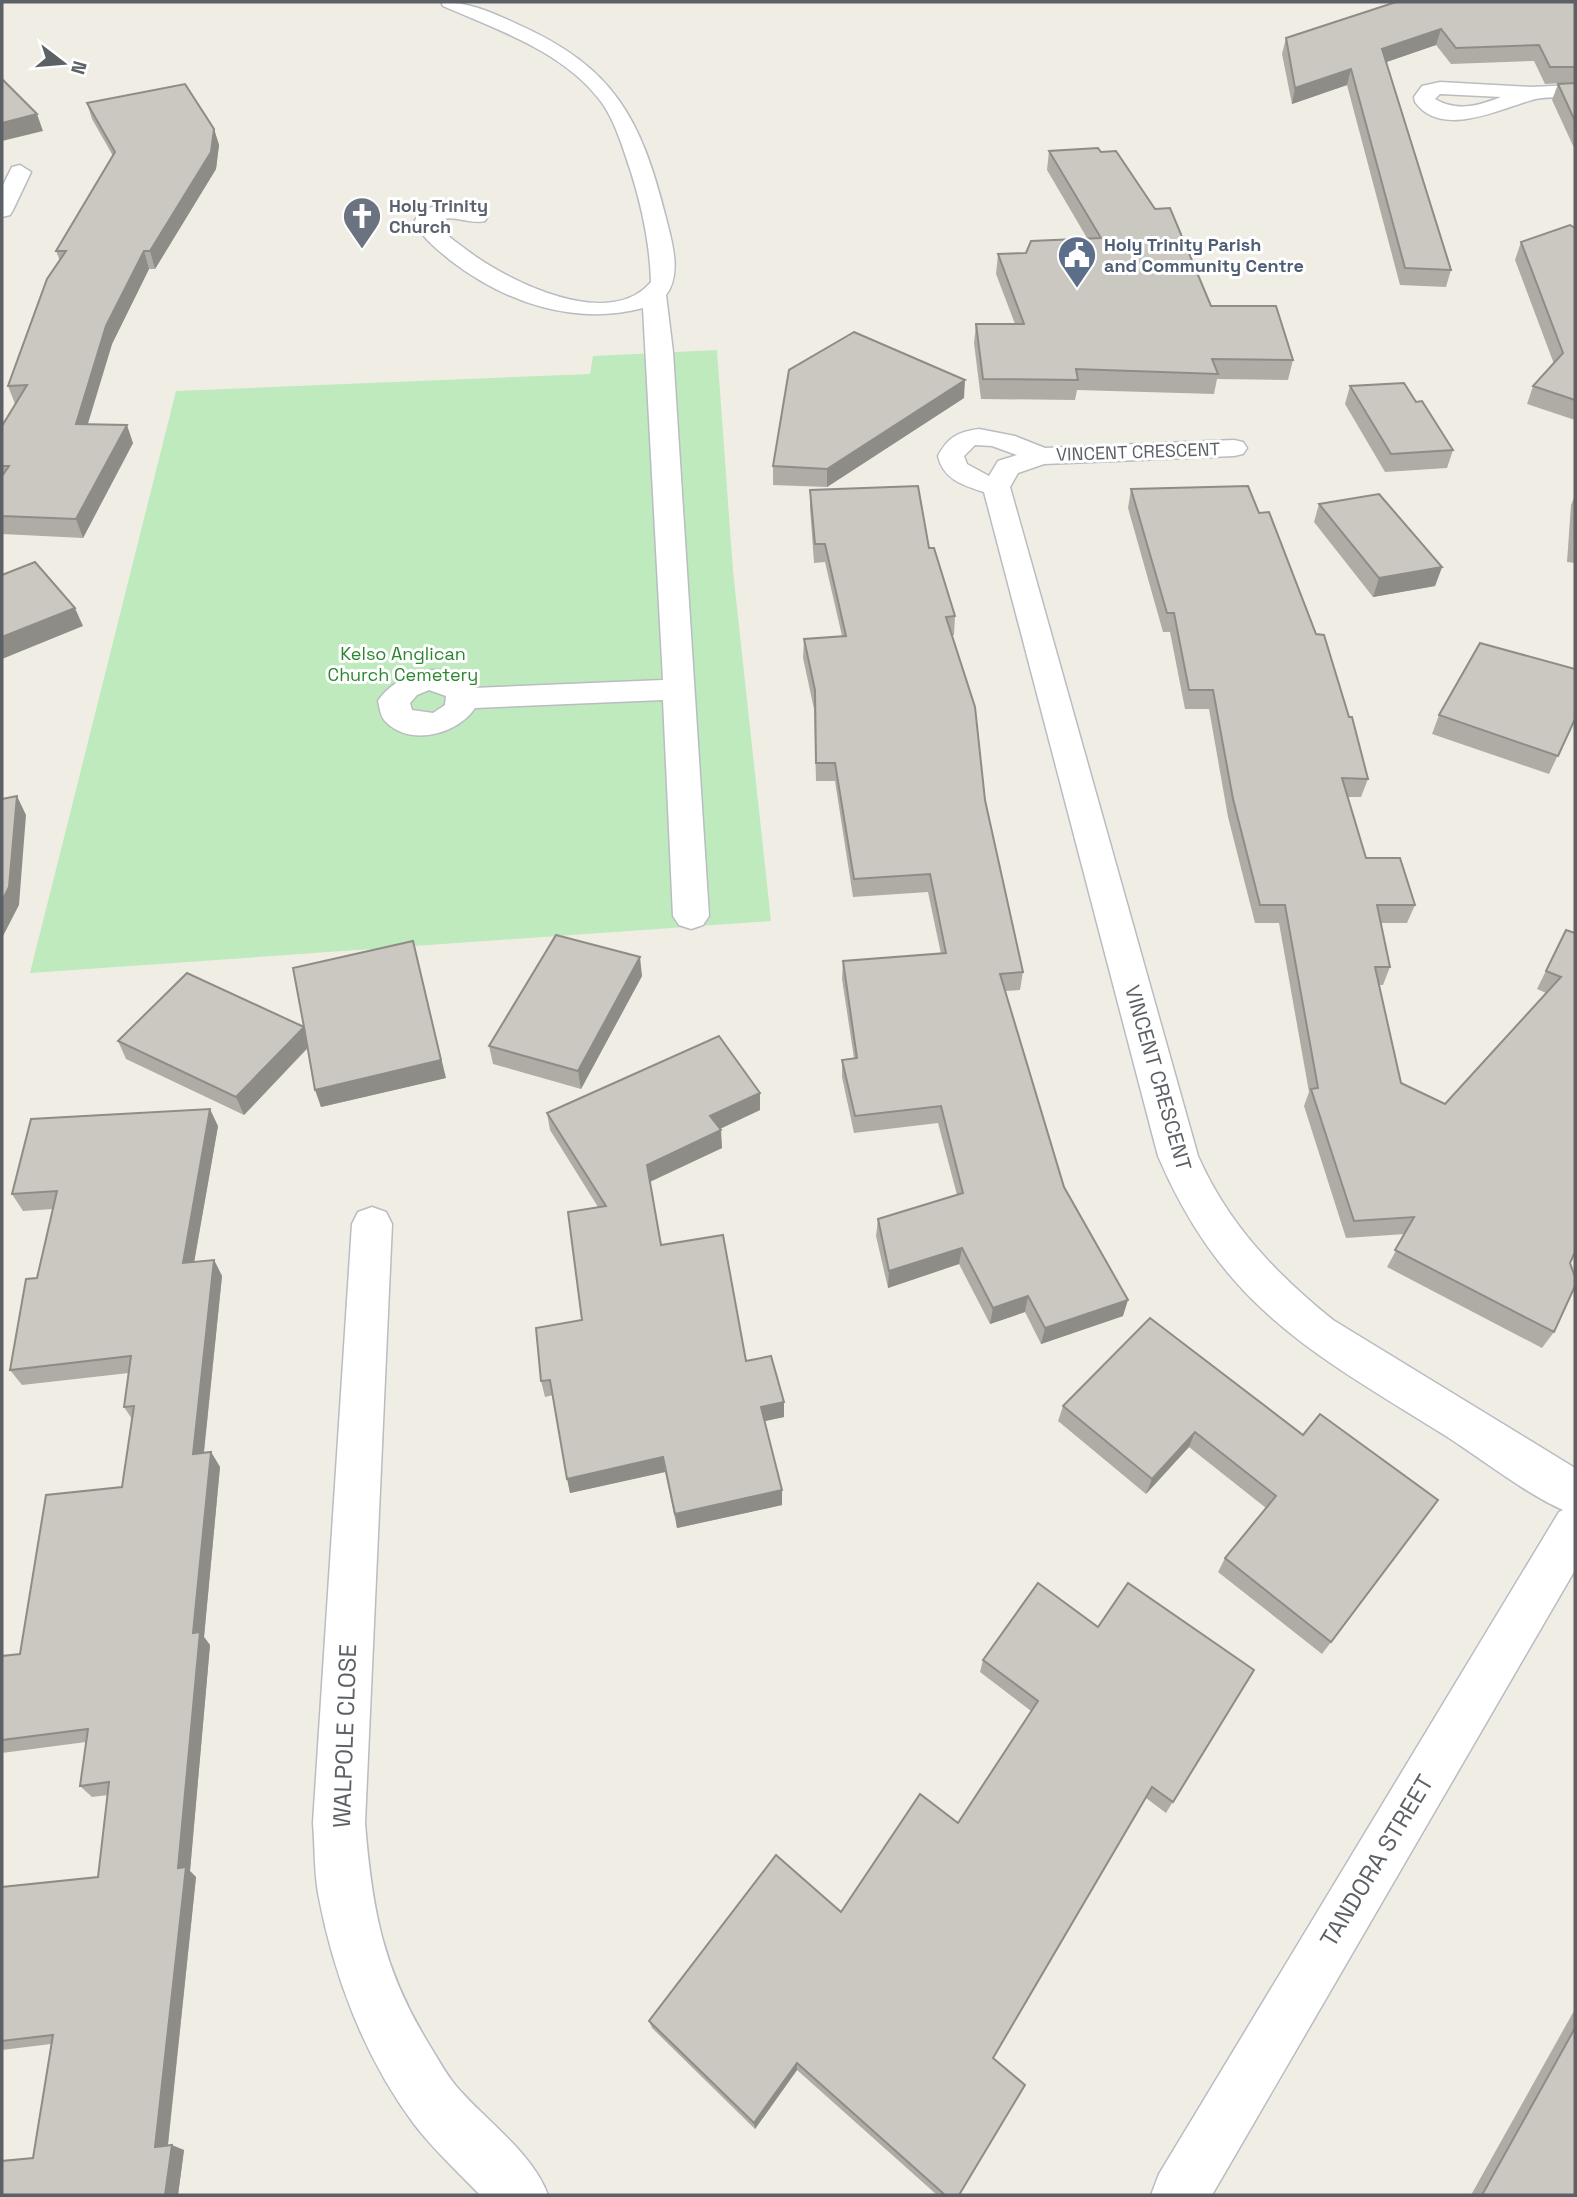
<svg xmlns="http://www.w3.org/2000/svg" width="1577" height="2197" viewBox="0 0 1577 2197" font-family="'Space Grotesk',sans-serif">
<rect width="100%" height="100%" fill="#f0eee4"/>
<path fill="#beeabe" d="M717 350 733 571 771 921 30 973 176 391 590 374 593 356Z"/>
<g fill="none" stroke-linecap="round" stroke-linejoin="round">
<g stroke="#b9bcc1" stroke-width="3">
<g id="minor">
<path d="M441 2C469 2 491 12 517 24 614 67 641 118 666 218 672 242 682 274 666 295L673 352 709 916 703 925 691 929 679 925 673 916 663 700 475 708C458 734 410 747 386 722 380 717 380 708 378 701 397 672 449 655 473 688L663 680 643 308C574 326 506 303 450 260 436 248 421 238 415 220 431 197 462 205 485 211L488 216 485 221C469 225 452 213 438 221 443 235 457 242 468 251 508 281 609 332 651 282 650 245 642 207 631 172 623 149 616 123 602 103 565 52 498 30 443 6ZM429 690 446 696 445 705 433 713 412 710 410 703 417 695Z"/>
<path d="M1440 82 1531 87 1575 85V97C1561 98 1545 96 1532 100 1500 109 1441 139 1415 102L1414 97 1422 86ZM1440 94 1501 97C1478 106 1457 112 1435 99Z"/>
<path d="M20 165 31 172 13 210 10 215 2 217V187L12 167Z"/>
<path d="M979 429 1015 436 1045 448 1234 440 1243 442 1247 448 1243 454 1234 456 1044 464 1018 473 1010 487 1198 1156C1228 1224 1276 1274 1333 1320L1575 1468V1570L1212 2195H1151L1159 2174 1559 1512 1563 1510C1528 1495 1480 1458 1446 1436 1313 1353 1223 1308 1158 1156L984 492C962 485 943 479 938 456 948 437 958 432 979 429ZM975 445 992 446 1017 455 998 461 989 476 967 464 964 456Z"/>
<path d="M372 1207 386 1212 392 1224 365 1823C372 1910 383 1970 430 2046 438 2059 446 2074 456 2086 486 2121 532 2152 548 2195H480C458 2172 433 2149 414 2124 364 2057 333 1974 318 1893 314 1870 315 1846 313 1823L352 1224 358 1212Z"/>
</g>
</g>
<use href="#minor" fill="#fff" fill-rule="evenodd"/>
</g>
<g fill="#afaca6">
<path d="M1575 2V150L1552 100 1558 84 1563 83 1545 84 1534 61 1451 64 1436 45 1386 62 1451 270 1446 287 1400 285 1347 85 1292 104 1282 54 1286 38Z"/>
<path d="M87 103 214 129 219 145 216 169 155 269H149L112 344 88 424 133 443 83 538 2 534V426L15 404 8 386 60 261 56 251 113 156 92 119Z"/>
<path d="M1049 151 1211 306 1293 360 1288 380 1217 379 1214 394 1077 390 1075 400 981 399 974 343 976 324H1015L996 274 998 254 1026 253 1087 238 1047 170Z"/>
<path d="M1575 228V420L1527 404 1533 386 1554 364 1515 260 1521 242Z"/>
<path d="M1350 386 1416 402 1453 450 1447 468 1385 472 1345 404Z"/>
<path d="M964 398 827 487 773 485V466Z"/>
<path d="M1131 489 1259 513 1368 779 1361 797H1348L1366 858 1415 905 1407 923H1381L1390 967 1383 985H1379L1401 1083 1445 1104 1546 993 1537 989 1566 930 1570 1263 1554 1332 1542 1348 1387 1267 1405 1234 1346 1238 1304 1106 1309 1092 1279 923H1255L1228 817 1209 709H1185L1170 632H1163L1128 508Z"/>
<path d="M810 490 929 548 955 616 954 635H952L985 800 1023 972 1020 990 1005 991 1064 1187 1123 1316 1041 1344 1025 1312 990 1324 959 1264 888 1288 876 1236 878 1219 957 1195 938 1123 854 1133 842 1077V1060L854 1058 842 979 843 961 941 954 928 892 853 897 835 781H816L814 709 803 658 804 639 842 636 825 562 814 563 810 508Z"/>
<path d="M1575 495V563L1567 562 1571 505Z"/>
<path d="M1319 504 1442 567 1435 586 1373 597 1314 522Z"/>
<path d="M1439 715 1575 719 1549 774 1432 734Z"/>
<path d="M642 976 581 1089 493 1064 489 1046Z"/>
<path d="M304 1027 446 1078 321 1107 308 1048 244 1115 126 1059 118 1041Z"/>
<path d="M760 1093V1110L720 1129 722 1148 650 1182 661 1245 746 1361 784 1402V1417L764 1421 782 1490V1505L677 1528 665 1472 570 1493 553 1395 545 1397 541 1381 582 1320 598 1207 550 1130 547 1113Z"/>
<path d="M218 1126 194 1262 214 1260 222 1276 204 1453 211 1452 220 1467 204 1637 210 1645 190 1871 196 1877 168 2146 184 2150 178 2195H2L33 2158 51 2044 2 2050V1887L98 1877 108 1795 92 1797 80 1786 86 1742 2 1753V1656L20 1654 122 1487 132 1419 124 1407 129 1373 22 1385 10 1370 37 1278 53 1209 23 1211 12 1194Z"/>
<path d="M1063 1406 1303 1435 1438 1500 1322 1654 1218 1572 1225 1558 1266 1508 1189 1447 1146 1494 1058 1421Z"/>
<path d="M1098 1627 1254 1670 1166 1813 1146 1798 993 2058 959 2195H937L797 2070 755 2129 652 2028 649 2021 841 1912 958 1823 1031 1711 980 1672 983 1660Z"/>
<path d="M1575 2009V2195H1471Z"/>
</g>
<g fill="#8e8c87">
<path d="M1441 29 1436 45 1378 65 1382 49Z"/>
<path d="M1351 69 1347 85 1292 104 1295 88Z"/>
<path d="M37 114 43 131 2 141V123Z"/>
<path d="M214 129 219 145 216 169 155 269 150 251Z"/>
<path d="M144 251 149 269 112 344 82 442 76 424 106 326Z"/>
<path d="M965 380 964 398 827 487V469Z"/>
<path d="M127 425 133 443 83 538 76 519Z"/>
<path d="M1442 567 1435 586 1373 597 1379 578Z"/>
<path d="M75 608 83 626 2 659V637Z"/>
<path d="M17 796 26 815 19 905 2 938V901Z"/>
<path d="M413 941 446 1078 321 1107 315 1090Z"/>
<path d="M640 957 642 976 581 1089 578 1071Z"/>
<path d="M304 1027 310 1045 244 1115 236 1097Z"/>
<path d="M760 1093V1110L711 1133 710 1116Z"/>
<path d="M210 1109 218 1126 191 1280 183 1263Z"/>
<path d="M721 1130 722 1148 649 1182 647 1165Z"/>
<path d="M962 1248 959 1264 888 1288 889 1271Z"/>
<path d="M214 1260 222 1276 202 1469 193 1454Z"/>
<path d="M1028 1296 1025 1312 990 1324 993 1308Z"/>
<path d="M1128 1300 1123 1316 1041 1344 1045 1328Z"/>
<path d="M784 1402V1417L761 1422V1407Z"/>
<path d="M1195 1432 1189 1447 1146 1494 1152 1479Z"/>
<path d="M211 1452 220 1467 204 1637 210 1645 190 1871 196 1877 167 2152 155 2147 178 1868 193 1633Z"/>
<path d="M663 1457 665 1472 570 1493 567 1479Z"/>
<path d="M782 1490V1505L677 1528 675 1514Z"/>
<path d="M797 2063V2070L755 2129 754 2123Z"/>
<path d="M172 2145 184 2150 178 2195H165Z"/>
</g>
<g fill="#cbc8c1" stroke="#8e8c87" stroke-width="2">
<path d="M1396 2H1575V67H1550L1539 45 1456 48 1441 29 1382 49 1451 270 1405 268 1351 69 1295 88 1286 38Z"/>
<path d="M2 79 37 114 2 123Z"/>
<path d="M1575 83V121L1558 84Z"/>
<path d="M185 84 214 129 211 152 150 251H144L106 326 76 424 127 425 76 519 2 516V476L9 466H2V426L27 385 8 386 47 279 66 251H56L115 152 87 103Z"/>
<path d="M1098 148 1101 152 1116 151 1155 209 1170 208 1211 306H1276L1293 360 1212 359 1218 374 1076 369 1078 380 983 379 976 324H1024L998 254 1026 253 1031 241 1101 238 1049 151Z"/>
<path d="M1570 225 1575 228V400L1533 386 1563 353 1521 242Z"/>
<path d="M854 332 965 380 827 469 773 466 789 370Z"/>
<path d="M1404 383 1416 402 1422 401 1453 450 1391 454 1350 386Z"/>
<path d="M918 486 929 548H934L955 616 946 617 975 707 985 800 1023 972 1000 974 1064 1187 1128 1300 1045 1328 1028 1296 993 1308 962 1248 889 1271 878 1219 963 1193 941 1106 855 1116 842 1060 857 1058 843 961 946 953 930 874 854 879 835 763H816L815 690 804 639 846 636 825 544H815L810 490Z"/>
<path d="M1248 486 1259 513 1269 512 1316 634 1324 635 1349 717H1352L1368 779 1342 778 1366 858H1400L1415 905H1377L1390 967H1375L1401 1083 1445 1104 1561 977 1546 971 1566 930 1575 933V1252L1570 1263 1575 1277V1286L1554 1332 1395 1250 1414 1217 1354 1221 1311 1089 1318 1088 1285 905H1260L1233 799 1213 690H1189L1174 613H1167L1131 489Z"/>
<path d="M1379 494 1442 567 1379 578 1319 504Z"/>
<path d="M35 562 75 608 2 637V575Z"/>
<path d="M1480 643 1575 669V719L1558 756 1439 715Z"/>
<path d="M17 796 9 887 2 901V799Z"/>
<path d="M556 935 640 957 578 1071 489 1046Z"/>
<path d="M413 941 441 1060 315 1090 304 1027 236 1097 118 1041 187 973 304 1027 293 968Z"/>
<path d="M719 1036 760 1093 710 1116 721 1130 647 1165 661 1245 723 1235 746 1361 771 1356 784 1402 761 1407 782 1490 675 1514 663 1457 567 1479 550 1380 541 1381 536 1328 582 1320 568 1212 606 1206 547 1113Z"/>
<path d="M210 1109 183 1263 214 1260 193 1454 211 1452 193 1633 200 1632 178 1868 186 1867 155 2147 172 2145 165 2195H2V2161L33 2158 53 2035 2 2041V1887L98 1877 109 1782 80 1786 88 1729 2 1740V1656L20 1654 46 1495 122 1487 134 1406 124 1407 131 1356 10 1370 26 1279 37 1278 57 1191 12 1194 31 1119Z"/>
<path d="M1150 1318 1303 1435 1320 1414 1438 1500 1331 1642 1225 1558 1276 1496 1195 1432 1152 1479 1063 1406Z"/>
<path d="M1038 1583 1098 1627 1128 1583 1254 1670 1173 1802 1152 1787 993 2058 1025 2085 959 2195H945L797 2063 754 2123 649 2021 776 1855 841 1912 920 1794 958 1823 1038 1701 983 1660Z"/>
<path d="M1575 2028V2195H1482Z"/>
</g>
<defs>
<g id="church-pin" transform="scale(2.0125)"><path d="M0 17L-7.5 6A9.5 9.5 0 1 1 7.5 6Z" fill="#6b7280" stroke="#fff"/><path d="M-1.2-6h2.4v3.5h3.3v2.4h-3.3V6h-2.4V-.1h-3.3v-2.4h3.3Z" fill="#fff"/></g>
<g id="civic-pin" transform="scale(2.0125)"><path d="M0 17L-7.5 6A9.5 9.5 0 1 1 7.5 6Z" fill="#5c6f8a" stroke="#fff"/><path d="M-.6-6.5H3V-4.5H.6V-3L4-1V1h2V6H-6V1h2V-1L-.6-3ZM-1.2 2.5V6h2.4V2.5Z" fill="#fff"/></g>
</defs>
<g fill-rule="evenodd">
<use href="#church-pin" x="362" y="216"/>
<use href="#civic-pin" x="1077" y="255"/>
</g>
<g text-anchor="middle" stroke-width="6" stroke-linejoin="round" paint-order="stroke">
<g font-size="18" font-weight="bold" fill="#5b616d" stroke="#fff" text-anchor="start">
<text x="389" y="212">Holy Trinity<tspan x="389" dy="21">Church</tspan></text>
</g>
<g font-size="18" font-weight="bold" fill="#4e5e75" stroke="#fff" text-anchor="start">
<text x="1104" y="251">Holy Trinity Parish<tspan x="1104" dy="21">and Community Centre</tspan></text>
</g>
<g font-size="18" fill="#5c6166" stroke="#fff">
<text transform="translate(1138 452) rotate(-2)" y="6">VINCENT CRESCENT</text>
</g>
<g font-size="18" fill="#2c8630" stroke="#fff">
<text x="403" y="660">Kelso Anglican<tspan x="403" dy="21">Church Cemetery</tspan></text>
</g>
<g font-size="21" fill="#5c6166" stroke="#fff">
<text transform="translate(1158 1078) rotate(74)" y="7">VINCENT CRESCENT</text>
</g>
<g font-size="24" fill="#5c6166" stroke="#fff">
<text transform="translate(345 1736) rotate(-88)" y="8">WALPOLE CLOSE</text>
<text transform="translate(1377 1861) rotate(-59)" y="8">TANDORA STREET</text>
</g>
</g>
<rect width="1577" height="2197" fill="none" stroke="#5c6166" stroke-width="7"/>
<g transform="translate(63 63) rotate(106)" stroke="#ffffff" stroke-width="5" paint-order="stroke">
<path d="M0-5L12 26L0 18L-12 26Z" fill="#5c6166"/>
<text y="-10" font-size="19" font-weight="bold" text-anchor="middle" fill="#5c6166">N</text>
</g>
</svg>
